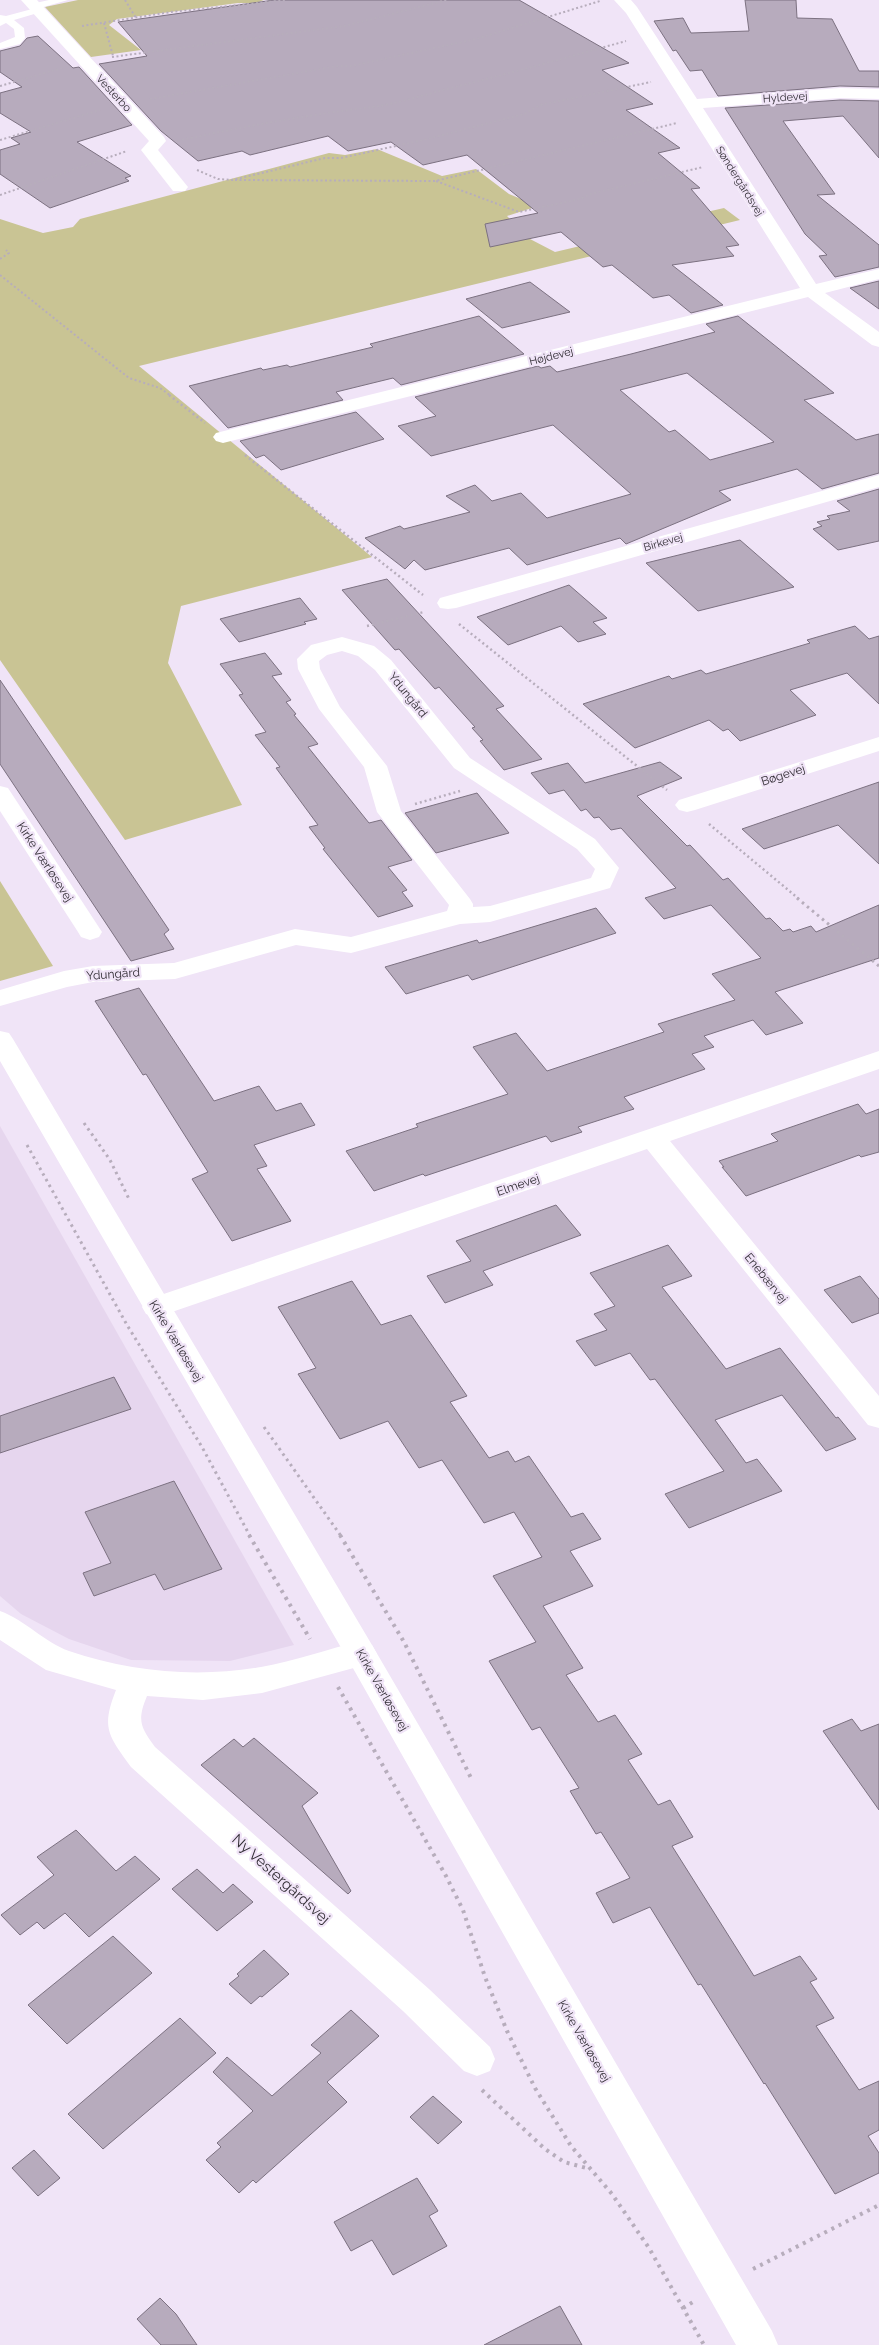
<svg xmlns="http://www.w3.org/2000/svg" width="879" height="2345" viewBox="0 0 879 2345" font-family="Raleway,sans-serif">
<rect width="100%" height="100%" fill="#f0e4f7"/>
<path fill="#e6d6ee" d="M0 1126 294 1645 230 1661 131 1660 69 1639 21 1614 0 1596Z"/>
<g fill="#c9c494">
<path d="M78 0H264L255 3H238L117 19 109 25 141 50 91 57 45 7Z"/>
<path d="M377 149 442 176 476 169 509 194 538 206 507 216 530 239 555 252 656 228 659 223 724 208 740 220 139 366 372 557 181 606 168 663 242 805 125 840 0 660V219L43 233 73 227 80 219 329 153 345 155Z"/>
<path d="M0 881 53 966 0 981Z"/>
</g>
<g fill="#b7abbd" stroke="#7c7181" fill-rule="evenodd">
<path d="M274 0H519L629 63 602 70 653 104 626 110 680 148 658 153 700 188 691 189 739 245 726 247 734 256 672 265 723 305 691 313 669 295 653 298 612 265 603 267 561 232 490 247 485 224 538 213 467 155 423 165 391 142 348 151 328 136 250 155 242 151 198 161 161 131 99 64 147 56 118 22Z"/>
<path d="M745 0H796L797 18 832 19 859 71H879V87L840 86 718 96 702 70 690 71 676 50 673 51 654 21 683 18 691 33 749 31Z"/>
<path d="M38 36 73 68 79 67 132 125 77 142 131 176 125 178 129 181 50 208 0 174V150L20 144 11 138 31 132 0 113V93L22 87 0 72V51L20 46 27 38Z"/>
<path d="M840 100 879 101V158L843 116 783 121 835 194 817 195 879 245V267L835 277 819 256 827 255 805 234 725 108Z"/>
<path d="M879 281V309L850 288Z"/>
<path d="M530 282 570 312 502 328 466 299Z"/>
<path d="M479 316 524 354 401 385 393 378 336 392 343 400 228 428 189 386 261 368 263 370 287 365 290 367 373 347 370 344Z"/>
<path d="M738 316 834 393 804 400 856 440 879 434V473L822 489 797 469 719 491 731 500 626 544 620 538 527 565 509 548 425 570 414 560 405 569 365 538 400 526 404 529 470 512 446 496 475 485 492 501 521 493 547 518 631 494 553 425 431 456 398 426 436 416 415 397 538 366 541 368 550 366 557 372 631 354 715 332 706 324ZM687 373 774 442 710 460 675 430 669 432 620 390Z"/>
<path d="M356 412 384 439 281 470 264 455 256 458 240 441Z"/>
<path d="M879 489V541L838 550 813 529 822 526 817 522 830 519 827 516 850 511 837 501Z"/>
<path d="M740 540 794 587 698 611 646 563Z"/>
<path d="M387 579 504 706 496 709 542 759 504 770 480 741 483 740 472 728 475 727 439 687 435 689 399 649 395 650 342 590Z"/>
<path d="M569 585 607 618 593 622 606 634 578 642 561 626 508 645 477 617Z"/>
<path d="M300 598 317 619 304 622 306 624 239 642 220 619Z"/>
<path d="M855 626 869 639 879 636V704L847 673 790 690 816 715 740 741 728 729 723 731 709 720 635 748 583 704 669 676 672 679 701 670 706 674 810 643 807 640Z"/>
<path d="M265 653 282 674 272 676 291 700 286 702 296 714 294 715 318 744 308 747 369 823 381 820 412 860 388 867 407 890 402 892 413 906 378 917 323 849 325 848 309 827 318 825 276 768 280 767 255 735 266 732 239 695 243 694 220 664Z"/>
<path d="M0 680 169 930 164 934 174 949 131 961 12 782 0 764Z"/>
<path d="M660 762 682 778 637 796 687 846 690 845 723 880 728 878 766 919 770 918 783 931 790 929 793 932 811 926 816 932 879 905V958L775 992 803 1023 766 1035 753 1020 704 1036 714 1047 692 1054 705 1069 624 1097 634 1109 578 1127 582 1132 551 1142 546 1136 425 1176 423 1174 374 1191 346 1151 418 1127 416 1124 508 1094 473 1047 516 1033 547 1071 664 1032 658 1024 735 1000 712 974 761 958 711 905 664 919 645 898 676 888 621 828 611 830 599 817 594 818 586 809 581 811 564 790 549 794 531 773 568 763 585 783Z"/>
<path d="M879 782V864L838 825 764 849 742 829Z"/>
<path d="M477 793 509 833 436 853 405 813Z"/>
<path d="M596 908 616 933 472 980 468 975 406 994 385 967 477 940 479 943Z"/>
<path d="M139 988 214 1101 259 1086 276 1111 301 1103 315 1125 254 1145 267 1166 257 1169 291 1221 232 1241 192 1179 208 1172 146 1074 143 1075 95 1001Z"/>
<path d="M858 1104 866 1114 879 1109V1152L861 1157 859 1155 746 1196 722 1167H724L719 1161 778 1141 771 1134Z"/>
<path d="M556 1205 581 1235 483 1271 493 1285 445 1303 427 1276 471 1261 456 1241Z"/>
<path d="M668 1245 692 1276 662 1287 726 1369 780 1348 836 1418 838 1417 856 1439 826 1451 782 1395 715 1420 746 1463 757 1459 782 1491 689 1528 665 1494 724 1471 655 1379 650 1380 630 1353 595 1366 576 1341 607 1330 594 1314 615 1306 590 1273Z"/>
<path d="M860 1276 879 1299V1313L852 1323 824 1290Z"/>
<path d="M352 1281 381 1325 411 1315 467 1396 450 1402 489 1458 508 1451 515 1462 529 1456 571 1517 583 1513 601 1539 570 1551 593 1586 543 1606 583 1668 566 1675 598 1722 615 1715 642 1754 628 1760 658 1805 670 1800 693 1837 672 1846 754 1976 800 1956 817 1979 810 1982 834 2018 816 2026 859 2090 879 2081V2130L868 2136 879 2153V2173L835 2194 765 2083 764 2084 701 1984 698 1985 650 1907 613 1923 596 1893 630 1878 601 1832 596 1834 570 1791 579 1788 540 1727 532 1730 489 1661 536 1642 493 1576 542 1557 514 1512 484 1523 442 1460 419 1468 388 1421 340 1439 298 1374 316 1368 278 1307Z"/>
<path d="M114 1377 131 1409 0 1453V1416Z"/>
<path d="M174 1481 222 1569 164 1590 155 1574 94 1596 83 1573 111 1563 85 1512Z"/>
<path d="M852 1719 861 1731 879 1724V1810L823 1731Z"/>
<path d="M254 1738 318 1793 302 1806 351 1891 348 1894 201 1765 234 1739 243 1747Z"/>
<path d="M76 1830 116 1871 135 1856 160 1879 89 1937 65 1913 44 1929 37 1922 20 1935 1 1915 54 1875 37 1857Z"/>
<path d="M197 1869 223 1893 233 1884 253 1902 217 1931 172 1889Z"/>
<path d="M113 1936 152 1973 67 2044 28 2005Z"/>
<path d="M264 1950 289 1974 262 1997 260 1996 251 2004 229 1984 239 1976 237 1974Z"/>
<path d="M351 2010 379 2036 327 2082 347 2102 256 2183 253 2180 239 2193 206 2160 221 2147 217 2143 253 2111 213 2072 227 2057 272 2096 321 2053 311 2045Z"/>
<path d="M180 2018 216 2053 103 2149 68 2114Z"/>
<path d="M433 2096 462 2122 438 2144 410 2117Z"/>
<path d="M34 2150 60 2178 38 2196 12 2168Z"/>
<path d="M417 2178 438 2211 429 2216 447 2246 393 2275 372 2240 351 2251 334 2222Z"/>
<path d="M160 2298 176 2314 197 2345H161L137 2319Z"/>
<path d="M560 2306 582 2345H484Z"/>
</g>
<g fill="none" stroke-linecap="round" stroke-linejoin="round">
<g stroke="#b7adbc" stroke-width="2" stroke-dasharray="2 2.5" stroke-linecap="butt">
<path d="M125 0 136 18"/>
<path d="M104 23 113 56"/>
<path d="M82 26 171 12 287 0"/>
<path d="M112 57 344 26 447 0"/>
<path d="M0 86 62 68"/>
<path d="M150 99 338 66H351L476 39 600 1"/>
<path d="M0 140 100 110"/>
<path d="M182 140C245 126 308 115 372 107 396 104 420 96 443 90 504 75 565 58 626 41"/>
<path d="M197 170 218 179 232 180 325 158H341L423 140 524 114 540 105 651 82"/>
<path d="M235 180 435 181 677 123"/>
<path d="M436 181 519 212 580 199 590 194 703 167"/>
<path d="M0 195 127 151"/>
<path d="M0 259 9 253 6 250"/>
<path d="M0 275 129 378 160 388 171 396"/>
</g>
<g stroke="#b7adbc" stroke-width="2.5" stroke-dasharray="2 3" stroke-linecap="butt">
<path d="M169 395 205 423"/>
<path d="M245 455 423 595"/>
<path d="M459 624 667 790"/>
<path d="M367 626 424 612"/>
<path d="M415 804 460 791"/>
<path d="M709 824 799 899"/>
</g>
<g stroke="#b7adbc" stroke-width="3" stroke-dasharray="2.5 4" stroke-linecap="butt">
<path d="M797 898 879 966"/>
<path d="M84 1123 110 1160 130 1201"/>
<path d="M27 1145 127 1325 202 1447 250 1536"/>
<path d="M264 1427 341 1536"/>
</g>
<g stroke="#b7adbc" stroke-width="4" stroke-dasharray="3 5" stroke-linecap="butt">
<path d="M249 1535 310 1639"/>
<path d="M340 1535 404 1642 472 1780"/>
<path d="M338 1687 446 1876 463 1910 485 1977 507 2031 535 2088 571 2146 612 2194 649 2248 704 2345"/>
<path d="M482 2090 545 2149 564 2162 590 2169"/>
<path d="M753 2269 879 2205"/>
<path d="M683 2308 693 2302"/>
</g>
<path fill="#fff" fill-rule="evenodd" d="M49 0H68L40 8 43 10 41 12 14 20 24 28 25 38 20 44 0 49V43L15 37 14 29 6 23 0 26V15L6 16 32 9 29 6 31 4Z"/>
<g fill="#fff" fill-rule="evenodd">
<path d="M21 0H37L164 137 166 141 158 150 188 187 185 191H173L141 150 149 141Z"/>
<path d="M614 0H631L637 7 697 99 840 88 879 89V99L840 98 703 108 816 284 879 269V279L825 293 879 332V347L872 345 808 297 223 443 216 441 213 437 216 433 800 288 626 13Z"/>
<path d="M879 475V487L456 608 448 609 440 608 437 603 440 598Z"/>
<path d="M342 637 374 646 391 660 470 758 595 839 619 868 610 888 490 922 460 924 351 953 296 945 175 979 93 982 67 987 0 1006V990L64 971 93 966 174 963 295 929 351 937 447 911 449 905 377 812 364 767 319 709 298 669 297 659 311 645ZM342 651 358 656 375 670 454 768 577 849 595 869 591 878 490 906 473 907V904L470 899 401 811 387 766 340 707 320 669 319 661 327 655Z"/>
<path d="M879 737V751L695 810 687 812 679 810 675 805 679 800Z"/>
<path d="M0 786 8 788 102 932 99 937 90 940 81 937 78 932 0 811Z"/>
<path d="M879 1051V1069L670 1141 879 1396V1428L868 1425 647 1149 166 1314 156 1317 146 1314 142 1307 146 1300Z"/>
<path d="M0 1611C25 1620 44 1642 69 1651 131 1672 197 1678 261 1667 295 1661 328 1649 361 1641L372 1645 377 1654 372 1663 262 1693 203 1700 147 1696C137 1720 140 1727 155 1747L429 1989 490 2047 495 2059 490 2071 477 2076 464 2071 403 2011 131 1767C108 1735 101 1728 116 1690L46 1670 0 1640Z"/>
</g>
<path fill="#fff" fill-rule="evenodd" d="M0 1031 9 1033 13 1039 372 1645 772 2331 778 2345H736L350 1663 0 1061Z"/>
</g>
<g text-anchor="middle" stroke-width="4.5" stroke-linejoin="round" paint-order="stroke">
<g font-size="11" fill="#312d34" stroke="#f0e4f7">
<text transform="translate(114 93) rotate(47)" y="4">Vesterbo</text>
<text transform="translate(785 97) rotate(-4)" y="4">Hyldevej</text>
<text transform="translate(740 181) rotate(58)" y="4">Søndergårdsvej</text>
<text transform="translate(551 356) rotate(-14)" y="4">Højdevej</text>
<text transform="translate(663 542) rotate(-16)" y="4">Birkevej</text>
</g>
<g font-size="12" fill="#312d34" stroke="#f0e4f7">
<text transform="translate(408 695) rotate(51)" y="4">Ydungård</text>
<text transform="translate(783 775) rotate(-18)" y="4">Bøgevej</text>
<text transform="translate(45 862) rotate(57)" y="4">Kirke Værløsevej</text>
<text transform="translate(113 974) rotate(-4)" y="4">Ydungård</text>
<text transform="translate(518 1185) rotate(-19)" y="4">Elmevej</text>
<text transform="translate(766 1278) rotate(51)" y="4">Enebærvej</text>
<text transform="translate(176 1341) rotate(59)" y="4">Kirke Værløsevej</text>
<text transform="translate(382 1690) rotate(60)" y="4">Kirke Værløsevej</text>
<text transform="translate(584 2041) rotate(60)" y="4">Kirke Værløsevej</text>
</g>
<g font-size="15" fill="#312d34" stroke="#f0e4f7">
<text transform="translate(281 1879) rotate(42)" y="5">Ny Vestergårdsvej</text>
</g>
</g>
</svg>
